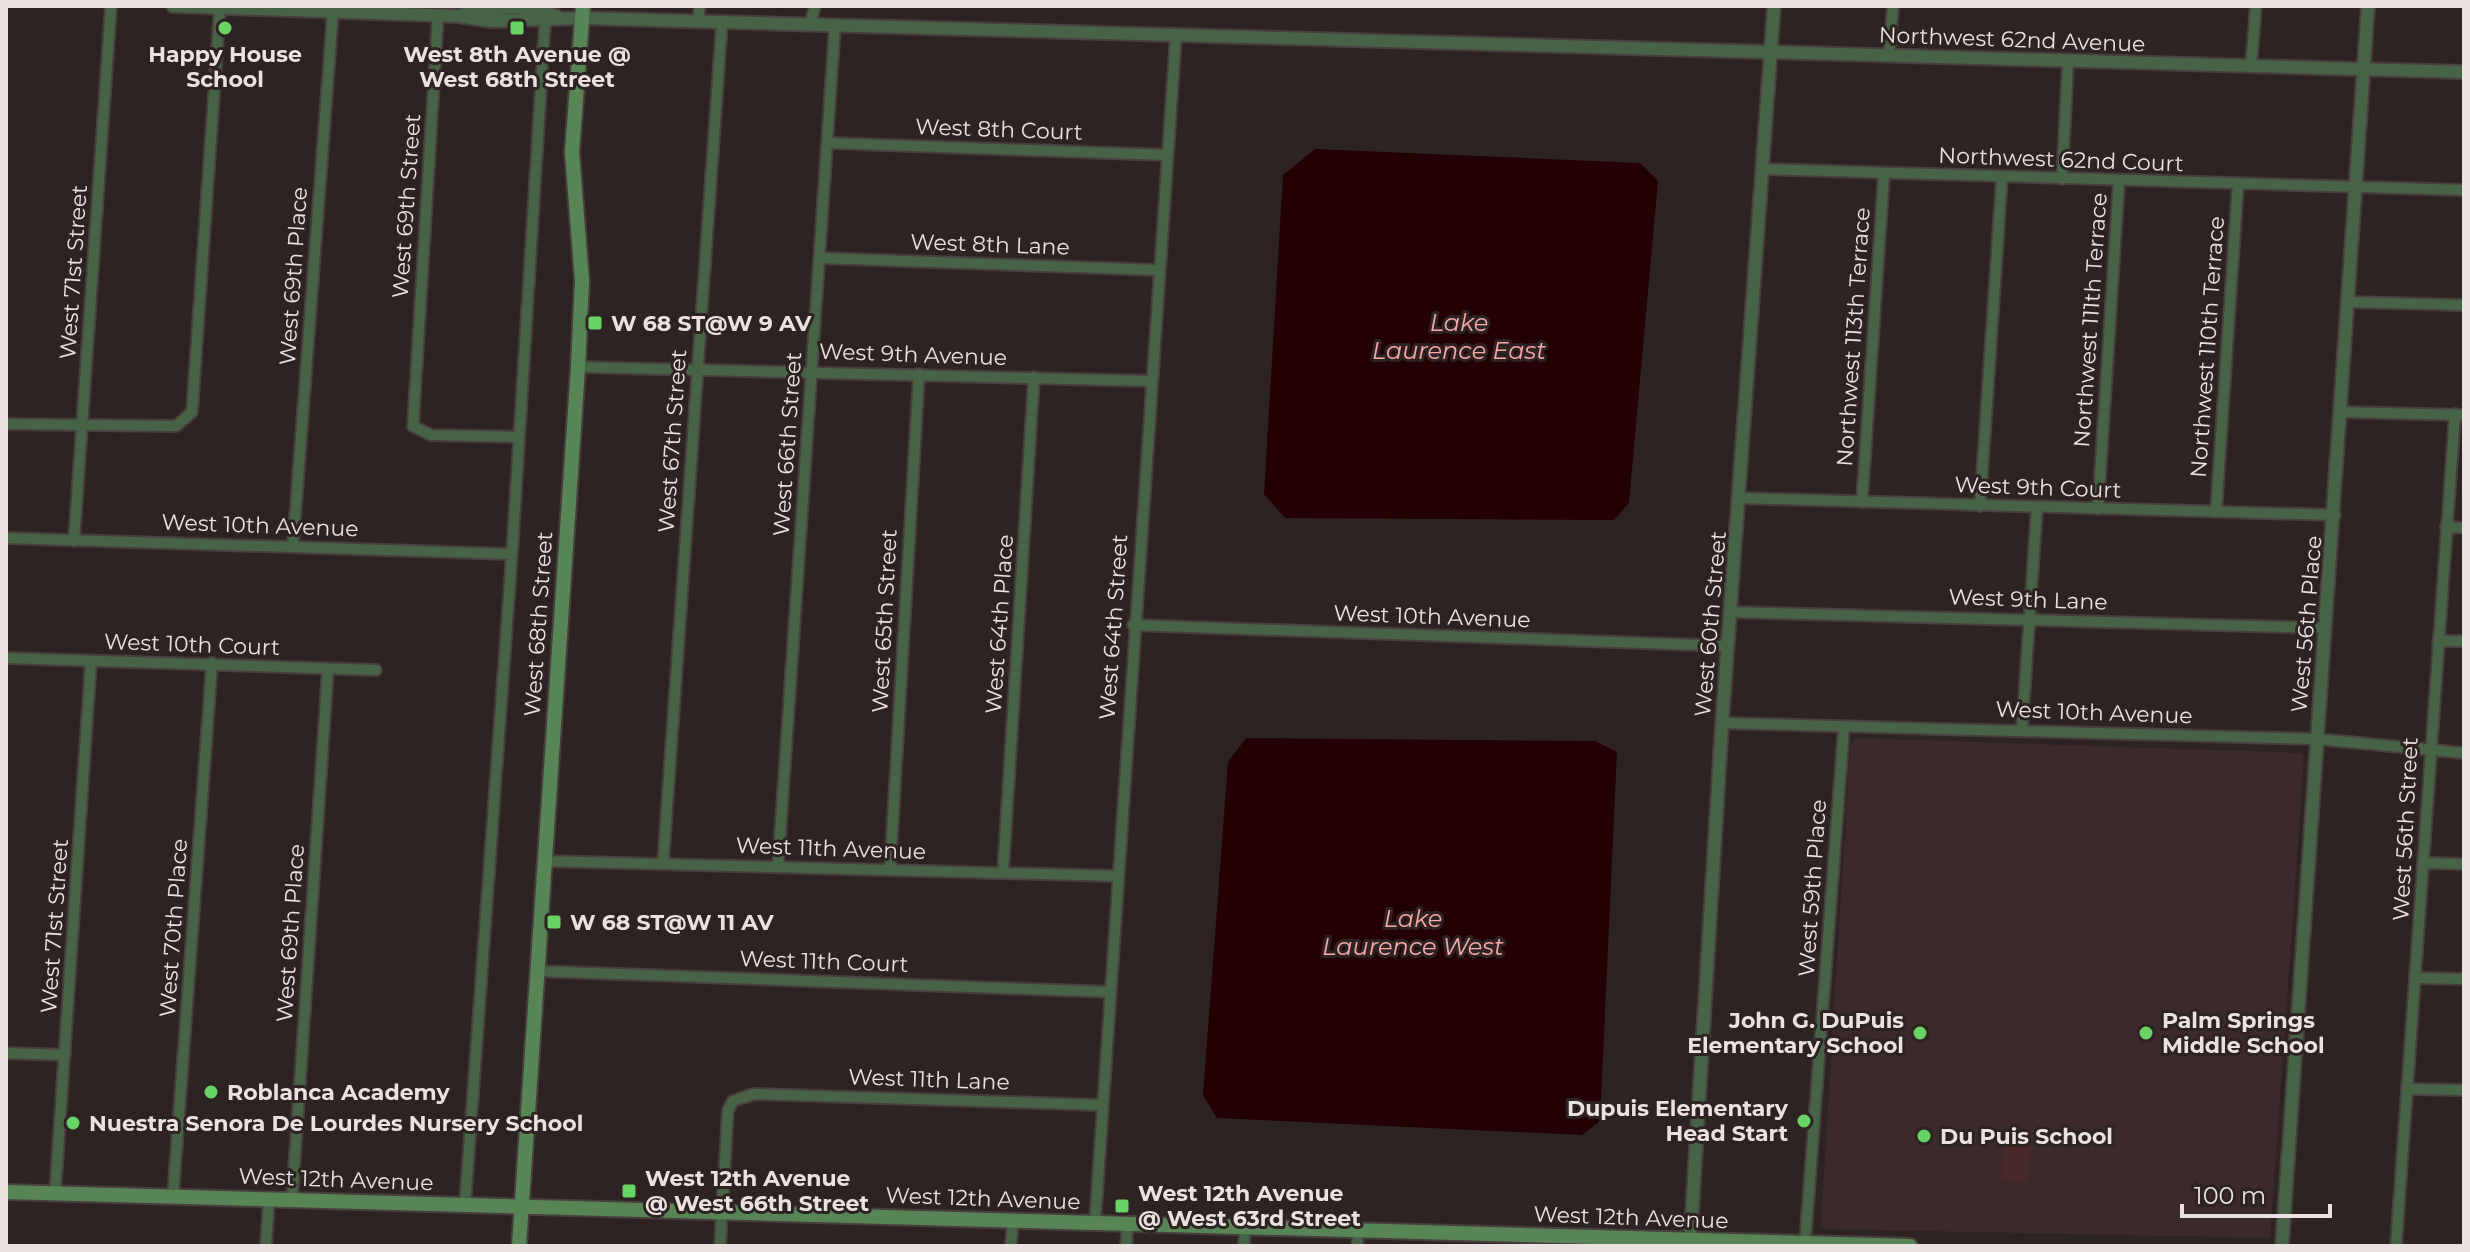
<svg xmlns="http://www.w3.org/2000/svg" width="2470" height="1252" viewBox="0 0 2470 1252" font-family="Montserrat,sans-serif">
<rect width="100%" height="100%" fill="#2e2323"/>
<path fill="#3b2a29" d="M1856 738 2301 753 2304 757 2270 1238 1826 1229 1821 1225 1850 745Z"/>
<path fill="#482828" d="M2004 1142 2031 1144 2028 1182 2001 1180Z"/>
<g fill="#220003">
<path d="M1315 149 1640 163 1658 181 1629 503 1614 520 1285 518 1264 494 1283 175Z"/>
<path d="M1246 738 1595 741 1617 752 1600 1121 1582 1135 1217 1118 1203 1095 1228 762Z"/>
</g>
<g fill="none" stroke-linecap="round" stroke-linejoin="round">
<g stroke="#483e3e" stroke-width="14">
<g id="minor">
<path d="M438 15 413 426 431 435 517 437"/>
<path d="M698 21 700 6"/>
<path d="M810 24 815 6"/>
<path d="M1889 55 1893 6"/>
<path d="M2251 66 2256 6"/>
<path d="M830 143 1167 155"/>
<path d="M1765 169 2464 190"/>
<path d="M2062 179 2068 62"/>
<path d="M820 258 1158 270"/>
<path d="M2347 302 2464 305"/>
<path d="M578 367 1150 381"/>
<path d="M2341 412 2464 415"/>
<path d="M6 424 176 426 192 412 220 7"/>
<path d="M1740 498 2335 515"/>
<path d="M1862 502 1884 174"/>
<path d="M1980 506 2002 177"/>
<path d="M2098 509 2119 181"/>
<path d="M2216 512 2238 184"/>
<path d="M2446 527 2464 528"/>
<path d="M6 538 512 554"/>
<path d="M74 541 111 6"/>
<path d="M293 545 333 11"/>
<path d="M1731 612 2325 628"/>
<path d="M1133 625 1728 646"/>
<path d="M2438 641H2464"/>
<path d="M6 658 376 670"/>
<path d="M1722 723 2317 739 2464 753"/>
<path d="M2022 729 2037 507"/>
<path d="M543 861 1117 876"/>
<path d="M2423 863 2464 864"/>
<path d="M663 864 722 22"/>
<path d="M778 867 835 25"/>
<path d="M890 870 919 374"/>
<path d="M1003 873 1034 377"/>
<path d="M536 971 1110 992"/>
<path d="M2417 978 2464 979"/>
<path d="M6 1053 65 1055"/>
<path d="M2409 1089 2464 1090"/>
<path d="M55 1194 91 661"/>
<path d="M173 1196 212 663"/>
<path d="M292 1200 328 669"/>
<path d="M465 1205 512 554 545 22"/>
<path d="M1095 1223 1176 35"/>
<path d="M1805 1244 1844 727"/>
<path d="M266 1246 269 1199"/>
<path d="M720 1246 728 1110 733 1101 754 1094 1102 1105"/>
<path d="M1011 1246 1013 1220"/>
<path d="M1126 1246 1128 1224"/>
<path d="M1244 1246 1245 1227"/>
<path d="M1357 1246 1358 1233"/>
<path d="M2396 1246 2455 414"/>
</g>
</g>
<g stroke="#483e3e" stroke-width="16">
<g id="tertiary">
<path d="M173 6 458 16 491 21 582 18 2464 72"/>
<path d="M464 14C494 8 530 2 558 17"/>
<path d="M1690 1246 1722 723 1774 6"/>
<path d="M2282 1246 2368 6"/>
</g>
</g>
<g stroke="#483e3e" stroke-width="18">
<g id="secondary">
<path d="M6 1192 1910 1246"/>
<path d="M519 1246 578 367 582 281 572 152 583 6"/>
</g>
</g>
<use href="#minor" stroke="#476346" stroke-width="10"/>
<use href="#tertiary" stroke="#476346" stroke-width="12"/>
<use href="#secondary" stroke="#588556" stroke-width="14"/>
</g>
<g fill="#68d465" stroke="#2e2323" stroke-width="3">
<circle cx="225" cy="28" r="8"/>
<rect x="509" y="20" width="16" height="16" rx="4"/>
<rect x="587" y="315" width="16" height="16" rx="4"/>
<rect x="546" y="914" width="16" height="16" rx="4"/>
<circle cx="1920" cy="1033" r="8"/>
<circle cx="2146" cy="1033" r="8"/>
<circle cx="211" cy="1092" r="8"/>
<circle cx="1804" cy="1121" r="8"/>
<circle cx="73" cy="1123" r="8"/>
<circle cx="1924" cy="1136" r="8"/>
<rect x="621" y="1183" width="16" height="16" rx="4"/>
<rect x="1114" y="1198" width="16" height="16" rx="4"/>
</g>
<g text-anchor="middle" stroke-width="6" stroke-linejoin="round" paint-order="stroke">
<g font-size="22" fill="#e9e2e1" stroke="#2e2323">
<text transform="translate(2012 39) rotate(2)" y="8">Northwest 62nd Avenue</text>
<text transform="translate(999 129) rotate(2)" y="8">West 8th Court</text>
<text transform="translate(2061 159) rotate(2)" y="8">Northwest 62nd Court</text>
<text transform="translate(406 206) rotate(-86)" y="8">West 69th Street</text>
<text transform="translate(990 244) rotate(2)" y="8">West 8th Lane</text>
<text transform="translate(73 272) rotate(-86)" y="8">West 71st Street</text>
<text transform="translate(293 276) rotate(-86)" y="8">West 69th Place</text>
<text transform="translate(2090 320) rotate(-86)" y="8">Northwest 111th Terrace</text>
<text transform="translate(1853 337) rotate(-86)" y="8">Northwest 113th Terrace</text>
<text transform="translate(2207 347) rotate(-86)" y="8">Northwest 110th Terrace</text>
<text transform="translate(913 354) rotate(2)" y="8">West 9th Avenue</text>
<text transform="translate(672 441) rotate(-86)" y="8">West 67th Street</text>
<text transform="translate(787 444) rotate(-86)" y="8">West 66th Street</text>
<text transform="translate(2038 487) rotate(2)" y="8">West 9th Court</text>
<text transform="translate(260 525) rotate(2)" y="8">West 10th Avenue</text>
<text transform="translate(2028 599) rotate(2)" y="8">West 9th Lane</text>
<text transform="translate(1432 616) rotate(2)" y="8">West 10th Avenue</text>
<text transform="translate(884 621) rotate(-87)" y="8">West 65th Street</text>
<text transform="translate(538 624) rotate(-86)" y="8">West 68th Street</text>
<text transform="translate(999 624) rotate(-86)" y="8">West 64th Place</text>
<text transform="translate(1710 624) rotate(-85)" y="8">West 60th Street</text>
<text transform="translate(2306 624) rotate(-85)" y="8">West 56th Place</text>
<text transform="translate(1113 627) rotate(-86)" y="8">West 64th Street</text>
<text transform="translate(192 644) rotate(2)" y="8">West 10th Court</text>
<text transform="translate(2094 712) rotate(2)" y="8">West 10th Avenue</text>
<text transform="translate(2405 829) rotate(-87)" y="8">West 56th Street</text>
<text transform="translate(831 848) rotate(2)" y="8">West 11th Avenue</text>
<text transform="translate(1812 888) rotate(-86)" y="8">West 59th Place</text>
<text transform="translate(54 926) rotate(-86)" y="8">West 71st Street</text>
<text transform="translate(173 928) rotate(-86)" y="8">West 70th Place</text>
<text transform="translate(290 933) rotate(-86)" y="8">West 69th Place</text>
<text transform="translate(824 961) rotate(2)" y="8">West 11th Court</text>
<text transform="translate(929 1079) rotate(2)" y="8">West 11th Lane</text>
<text transform="translate(336 1179) rotate(2)" y="8">West 12th Avenue</text>
<text transform="translate(983 1198) rotate(2)" y="8">West 12th Avenue</text>
<text transform="translate(1631 1217) rotate(2)" y="8">West 12th Avenue</text>
</g>
<g font-size="22" font-weight="bold" fill="#e9e2e1" stroke="#2e2323" text-anchor="start">
<text x="225" y="62" text-anchor="middle">Happy House<tspan x="225" dy="25">School</tspan></text>
<text x="517" y="62" text-anchor="middle">West 8th Avenue @<tspan x="517" dy="25">West 68th Street</tspan></text>
<text x="611" y="331">W 68 ST@W 9 AV</text>
<text x="570" y="930">W 68 ST@W 11 AV</text>
<text x="1904" y="1028" text-anchor="end">John G. DuPuis<tspan x="1904" dy="25">Elementary School</tspan></text>
<text x="2162" y="1028">Palm Springs<tspan x="2162" dy="25">Middle School</tspan></text>
<text x="227" y="1100">Roblanca Academy</text>
<text x="1788" y="1116" text-anchor="end">Dupuis Elementary<tspan x="1788" dy="25">Head Start</tspan></text>
<text x="89" y="1131">Nuestra Senora De Lourdes Nursery School</text>
<text x="1940" y="1144">Du Puis School</text>
<text x="645" y="1186">West 12th Avenue<tspan x="645" dy="25">@ West 66th Street</tspan></text>
<text x="1138" y="1201">West 12th Avenue<tspan x="1138" dy="25">@ West 63rd Street</tspan></text>
</g>
<g font-size="24" font-style="italic" fill="#f8a8a6" stroke="#2e2323">
<text x="1459" y="331">Lake<tspan x="1459" dy="28">Laurence East</tspan></text>
<text x="1413" y="927">Lake<tspan x="1413" dy="28">Laurence West</tspan></text>
</g>
</g>
<rect width="2470" height="1252" fill="none" stroke="#e9e2e1" stroke-width="16"/>
<path d="M2182 1204v12h148v-12" fill="none" stroke="#e9e2e1" stroke-width="4"/>
<text x="2194" y="1204" font-size="24" fill="#e9e2e1" stroke="#2e2323" stroke-width="6" paint-order="stroke">100 m</text>
</svg>
